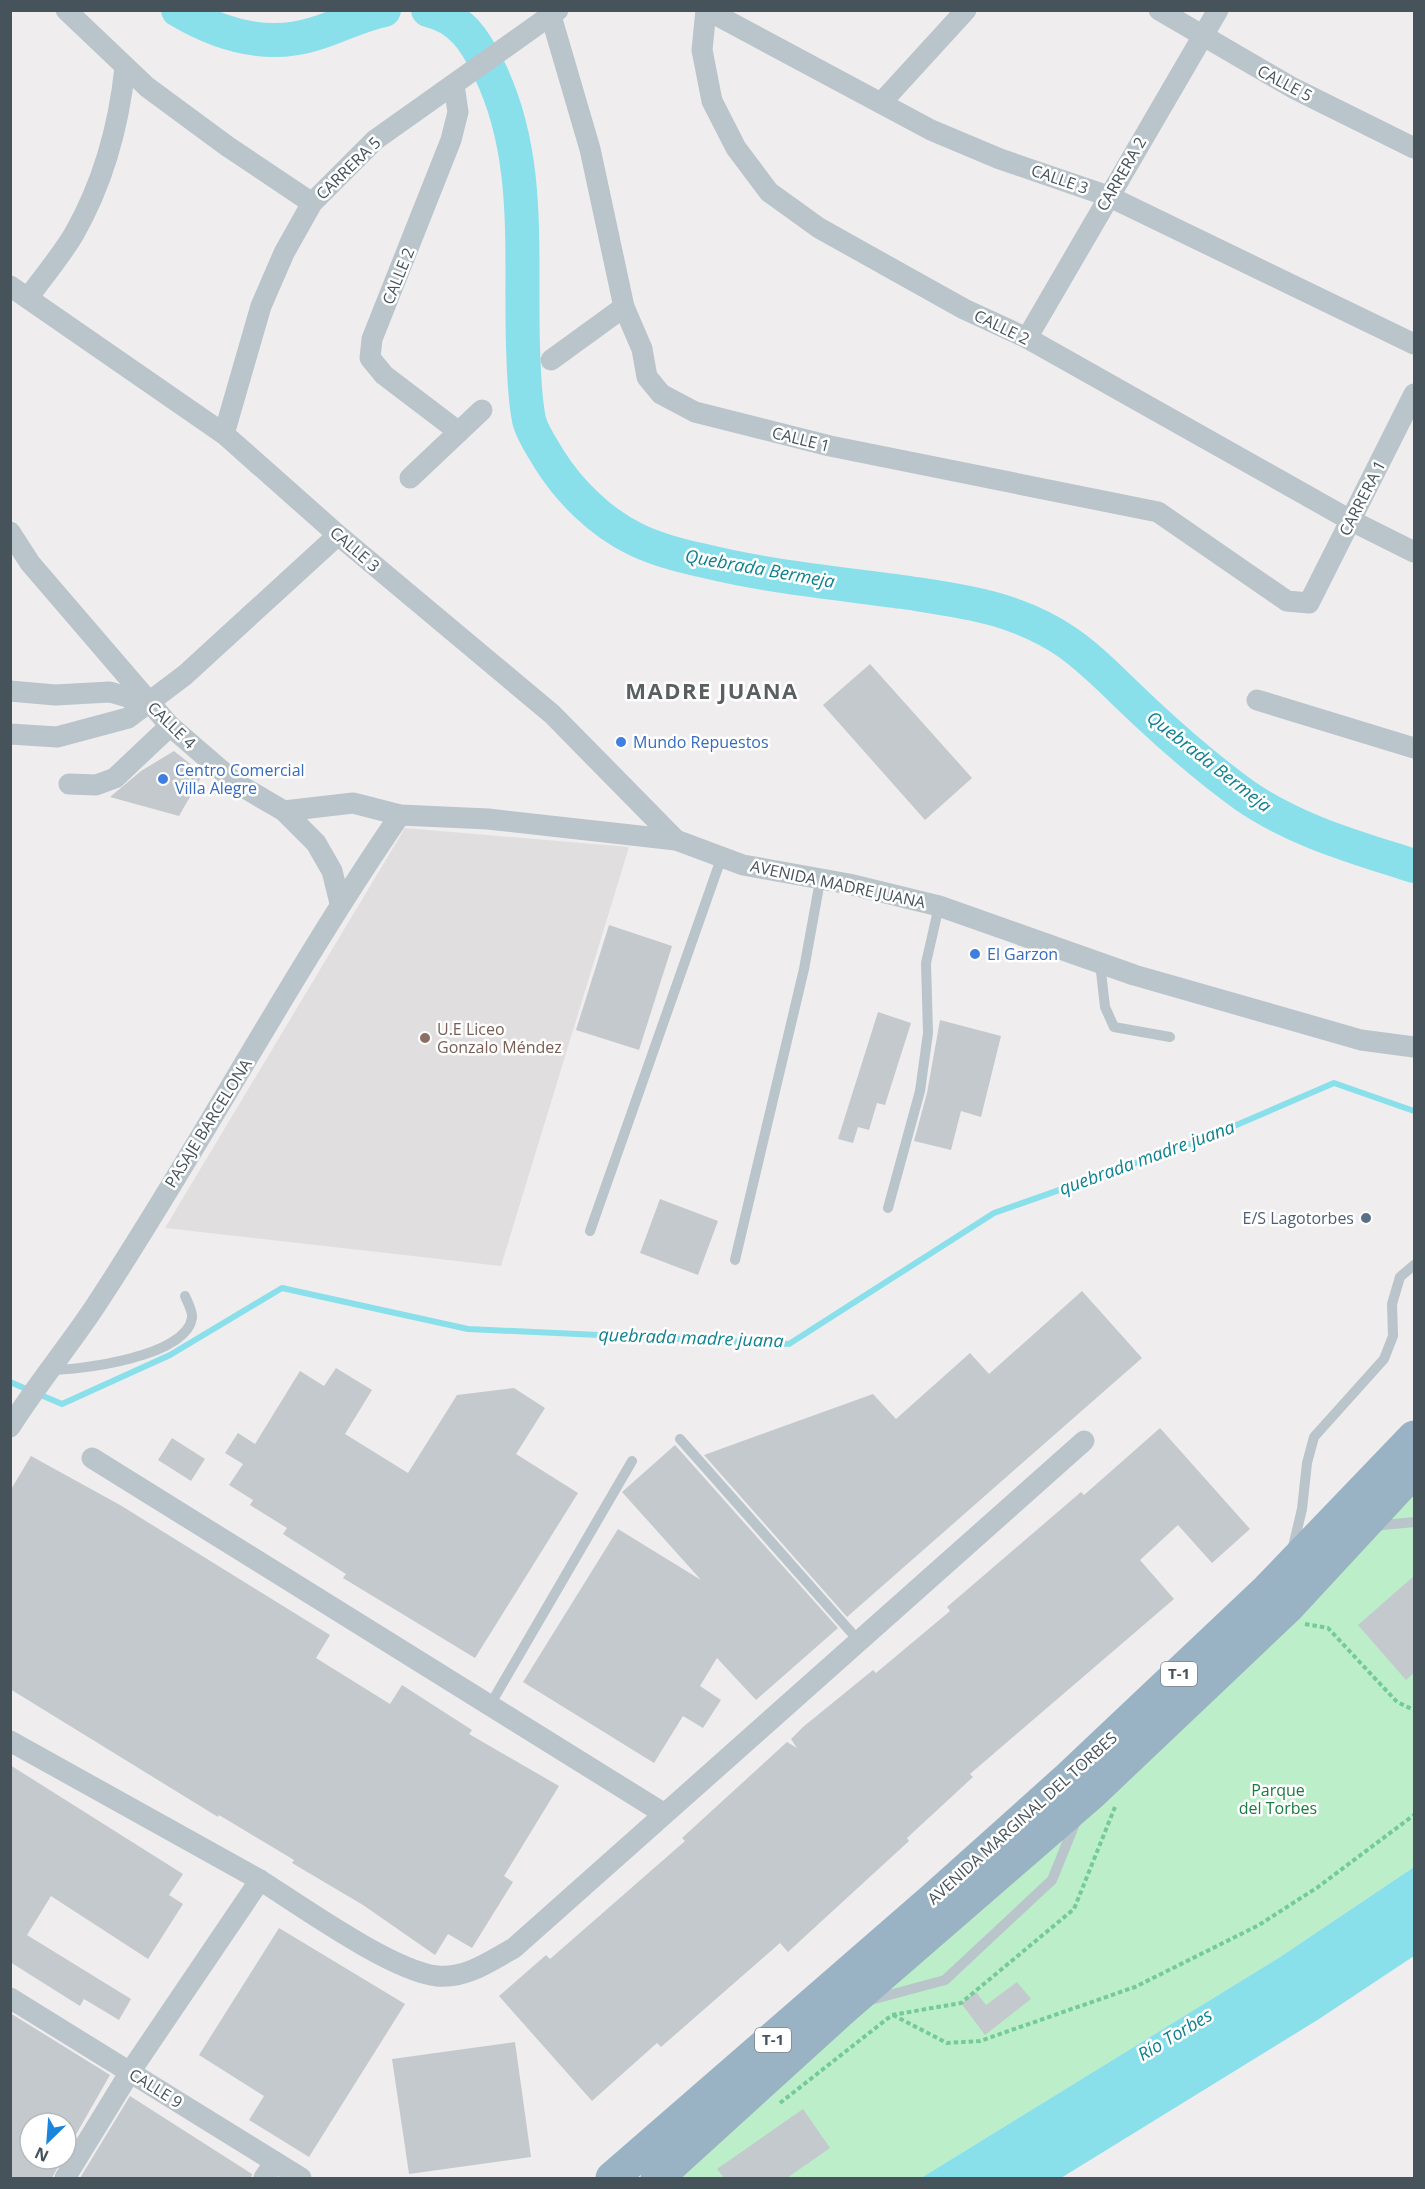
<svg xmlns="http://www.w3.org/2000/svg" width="1425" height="2189" viewBox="0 0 1425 2189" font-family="'Open Sans',sans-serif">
<rect width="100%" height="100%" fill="#f0edee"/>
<path fill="#e1dee0" d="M405 828 629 847 501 1266 165 1228Z"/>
<path fill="#bceeca" d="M1414 1471V1867L1280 1957 921 2178H657Z"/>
<path fill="#89e0ea" d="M1414 1867V1956L1319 2019 1061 2178H921L1280 1957Z"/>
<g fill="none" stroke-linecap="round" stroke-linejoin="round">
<path stroke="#89e0ea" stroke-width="6" d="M10 1382 62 1404 170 1355 282 1288 468 1329 789 1344 994 1213 1204 1139 1334 1083 1414 1111"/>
<g stroke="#89e0ea" stroke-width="34">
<path d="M178 10C220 35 266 49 314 34 338 27 359 15 384 10"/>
<path d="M428 10C461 18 475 40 489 69 532 157 520 251 523 346 524 370 524 395 529 420 532 433 542 447 549 459 569 491 600 522 635 539 657 550 681 556 705 561 770 577 837 583 903 592 935 597 967 601 998 610 1071 632 1094 665 1147 714 1177 742 1211 771 1244 795 1296 831 1355 847 1414 866"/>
</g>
</g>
<g fill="#c4c9cd">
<path d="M870 664 972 778 925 820 823 705Z"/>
<path d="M174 751 203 774 179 816 110 797 141 771Z"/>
<path d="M609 925 672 946 639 1050 576 1030Z"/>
<path d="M878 1012 911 1023 885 1105 877 1103 869 1130 858 1127 853 1143 838 1139Z"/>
<path d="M940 1020 1001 1036 981 1117 961 1111 951 1150 914 1141 927 1093Z"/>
<path d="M660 1199 718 1221 698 1275 640 1253Z"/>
<path d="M1082 1291 1142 1358 847 1617 704 1455 873 1394 896 1419 970 1353 989 1374Z"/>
<path d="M336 1368 372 1390 345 1434 408 1473 457 1395 514 1388 545 1408 516 1454 578 1493 475 1658 343 1578 346 1574 283 1534 287 1528 250 1505 253 1500 229 1485 243 1464 225 1453 238 1433 255 1444 300 1371 324 1386Z"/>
<path d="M1160 1428 1250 1529 1212 1563 1178 1525 1140 1560 1174 1599 970 1774 973 1777 907 1838 909 1841 788 1952 780 1943 661 2047 657 2043 592 2101 499 1996 546 1955 550 1959 685 1841 682 1838 787 1742 797 1748 791 1739 803 1727 873 1670 876 1673 950 1611 947 1607 1081 1492 1084 1495Z"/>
<path d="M172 1438 205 1459 191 1481 158 1460Z"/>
<path d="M675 1445 838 1628 756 1700 717 1658 700 1686 721 1700 703 1728 683 1716 654 1763 523 1682 618 1529 701 1580 622 1492Z"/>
<path d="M31 1456 120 1505 330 1635 316 1658 390 1704 402 1685 472 1730 469 1734 559 1786 504 1876 513 1882 472 1948 448 1934 435 1955 363 1905 292 1863 294 1860 219 1815 218 1817 10 1689V1491Z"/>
<path d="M1414 1576V1673L1406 1680 1358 1625Z"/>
<path d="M10 1765 183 1874 169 1895 183 1904 148 1959 51 1896 27 1935 131 1999 119 2020 84 1999 80 2006 10 1962Z"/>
<path d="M279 1928 405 2004 309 2157 249 2120 264 2096 199 2055Z"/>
<path d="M1017 1982 1031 1999 985 2035 961 2003 976 1992 986 2005Z"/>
<path d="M10 2013 110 2075 66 2152V2123H30V2159H62L52 2178H10Z"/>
<path d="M515 2042 531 2157 409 2174 392 2059Z"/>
<path d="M130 2096 252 2174 251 2178H80Z"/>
<path d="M803 2109 830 2148 787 2178H724L717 2169Z"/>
</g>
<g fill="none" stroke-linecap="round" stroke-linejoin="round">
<g stroke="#74cb97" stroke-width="4" stroke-dasharray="4.5 3" stroke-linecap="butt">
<path d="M1305 1624 1328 1628 1397 1702 1414 1710"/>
<path d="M893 2015 947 2043 980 2041 1135 1987 1259 1925 1318 1887 1414 1815"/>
<path d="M780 2103 892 2015 961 2003 1074 1909 1115 1807"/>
</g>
<g stroke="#b9c4cb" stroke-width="10">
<path d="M1100 963 1105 1007 1114 1027 1170 1037"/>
<path d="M888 1208 920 1091 928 1033 926 963 939 906"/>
<path d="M590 1231 721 859"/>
<path d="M735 1260 804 969 820 881"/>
<path d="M49 1370C80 1370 186 1357 192 1318 193 1312 188 1303 185 1296"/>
<path d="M680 1439 858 1640"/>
<path d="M1373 1526 1414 1522"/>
<path d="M1292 1551 1302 1509 1307 1463 1314 1437 1384 1359 1393 1336 1392 1304 1400 1277 1414 1265"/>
<path d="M490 1705 632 1461"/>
<path d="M867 2001 945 1980 1052 1880 1076 1821"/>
</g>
<g stroke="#b9c4cb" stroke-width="21">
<path d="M66 10 147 87 227 146 312 203"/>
<path d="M706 10 702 50 712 101 736 148 769 192 819 228 964 309 1027 338 1350 520 1414 552"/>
<path d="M707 10 931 130 1000 159 1108 196 1414 344"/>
<path d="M1159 10 1293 88 1414 148"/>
<path d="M551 16 590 149 624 307 642 349 647 377 661 394 695 412 830 446 1158 512 1287 601 1309 603 1414 394"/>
<path d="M454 85 458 112 451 140 372 339 370 358 384 375 459 432"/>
<path d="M881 103 966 10"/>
<path d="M10 286 224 434 338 535 552 714 676 840"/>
<path d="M28 298C43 277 61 256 74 234 103 183 119 125 125 67"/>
<path d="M1027 338 1218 10"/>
<path d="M551 360 624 307"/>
<path d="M224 434 261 306 284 253 312 203 375 140 558 10"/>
<path d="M410 478 482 410"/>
<path d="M10 532 30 563 170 726 236 783 284 811 316 843 332 871 340 903"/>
<path d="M10 691 55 695 110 692 148 703"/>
<path d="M1257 700 1414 748"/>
<path d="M10 734 57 737 128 718 185 675 338 535"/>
<path d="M69 784 96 785 115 778 170 726"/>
<path d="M284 811 353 803 400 815 488 819 676 840 743 865 849 884 939 906 1134 975 1361 1040 1414 1047"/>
<path d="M10 1427C37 1384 69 1346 96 1305 202 1144 291 974 400 815"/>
<path d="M92 1458 663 1813"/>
<path d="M10 1741 260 1880"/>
<path d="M10 1998 301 2178"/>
<path d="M65 2178 130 2072 260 1880C301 1906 392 1971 437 1976 466 1979 490 1961 514 1948L1084 1441"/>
<path d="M264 2178 275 2162"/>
</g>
<g stroke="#9ab3c4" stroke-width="33">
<path d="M612 2178 933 1899 1068 1778 1267 1590 1414 1437"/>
<path d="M657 2178 844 2008 1092 1793 1288 1607 1414 1471"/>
</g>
</g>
<g fill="#3f7fe0" stroke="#fff" stroke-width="2">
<circle cx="621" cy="742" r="6"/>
<circle cx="163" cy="779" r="6"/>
<circle cx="975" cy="954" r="6"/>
</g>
<circle fill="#8d6e63" stroke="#fff" stroke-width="2" cx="425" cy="1038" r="6"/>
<circle fill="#5c6f8a" stroke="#fff" stroke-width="2" cx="1366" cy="1218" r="6"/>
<g text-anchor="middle" stroke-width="5" stroke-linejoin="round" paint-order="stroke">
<g fill="#fff" stroke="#7e878c" stroke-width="1.5">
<rect x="1161" y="1662" width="36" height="24" rx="4.5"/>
<rect x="755" y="2028" width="36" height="24" rx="4.5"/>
</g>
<g font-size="15" font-weight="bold" fill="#46535b">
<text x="1179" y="1679">T-1</text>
<text x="773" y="2045">T-1</text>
</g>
<g font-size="16" fill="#46535b" stroke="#fff">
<text transform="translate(1285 83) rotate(28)" y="6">CALLE 5</text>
<text transform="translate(348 168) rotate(-44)" y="6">CARRERA 5</text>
<text transform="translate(1121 174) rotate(-60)" y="6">CARRERA 2</text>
<text transform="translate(1060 179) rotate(19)" y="6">CALLE 3</text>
<text transform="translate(398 276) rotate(-68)" y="6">CALLE 2</text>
<text transform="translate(1002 327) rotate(26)" y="6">CALLE 2</text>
<text transform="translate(801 439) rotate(14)" y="6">CALLE 1</text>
<text transform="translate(1362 498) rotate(-63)" y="6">CARRERA 1</text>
<text transform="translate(355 549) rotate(41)" y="6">CALLE 3</text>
<text transform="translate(172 725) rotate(44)" y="6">CALLE 4</text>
<text transform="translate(838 884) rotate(12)" y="6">AVENIDA MADRE JUANA</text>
<text transform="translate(208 1123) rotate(-58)" y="6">PASAJE BARCELONA</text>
<text transform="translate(1022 1818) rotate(-42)" y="6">AVENIDA MARGINAL DEL TORBES</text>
<text transform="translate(156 2088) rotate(32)" y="6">CALLE 9</text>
</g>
<g font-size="16" fill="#366cbe" stroke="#fff" text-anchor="start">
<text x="633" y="748">Mundo Repuestos</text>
<text x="175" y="776">Centro Comercial<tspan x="175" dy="18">Villa Alegre</tspan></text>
<text x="987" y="960">El Garzon</text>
</g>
<g font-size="16" fill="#785e54" stroke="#fff" text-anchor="start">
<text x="437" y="1035">U.E Liceo<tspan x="437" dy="18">Gonzalo Méndez</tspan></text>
</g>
<g font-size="16" fill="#4e5e75" stroke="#fff" text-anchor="end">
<text x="1354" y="1224">E/S Lagotorbes</text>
</g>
<g font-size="16" fill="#187b3f" stroke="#fff">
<text x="1278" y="1796">Parque<tspan x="1278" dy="18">del Torbes</tspan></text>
</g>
<g font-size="18" font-style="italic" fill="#0e8290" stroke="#fff">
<text transform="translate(760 569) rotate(10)" y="6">Quebrada Bermeja</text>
<text transform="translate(1209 762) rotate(38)" y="6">Quebrada Bermeja</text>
<text transform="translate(1147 1158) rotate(-20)" y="6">quebrada madre juana</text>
<text transform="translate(691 1338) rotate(2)" y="6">quebrada madre juana</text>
<text transform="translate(1175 2035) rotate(-31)" y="6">Río Torbes</text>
</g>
<g font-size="22" font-weight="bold" letter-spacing="1.5" fill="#5a5f62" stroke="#fff">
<text x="712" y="699">MADRE JUANA</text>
</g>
</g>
<rect width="1425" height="2189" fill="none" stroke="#46535b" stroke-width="24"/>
<g transform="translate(48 2141) rotate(205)"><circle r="28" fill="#ffffff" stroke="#b5babd" stroke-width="1.5"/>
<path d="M0-4.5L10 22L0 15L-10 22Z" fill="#1b84dd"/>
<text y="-9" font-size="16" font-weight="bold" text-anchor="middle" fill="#46535b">N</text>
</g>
</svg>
